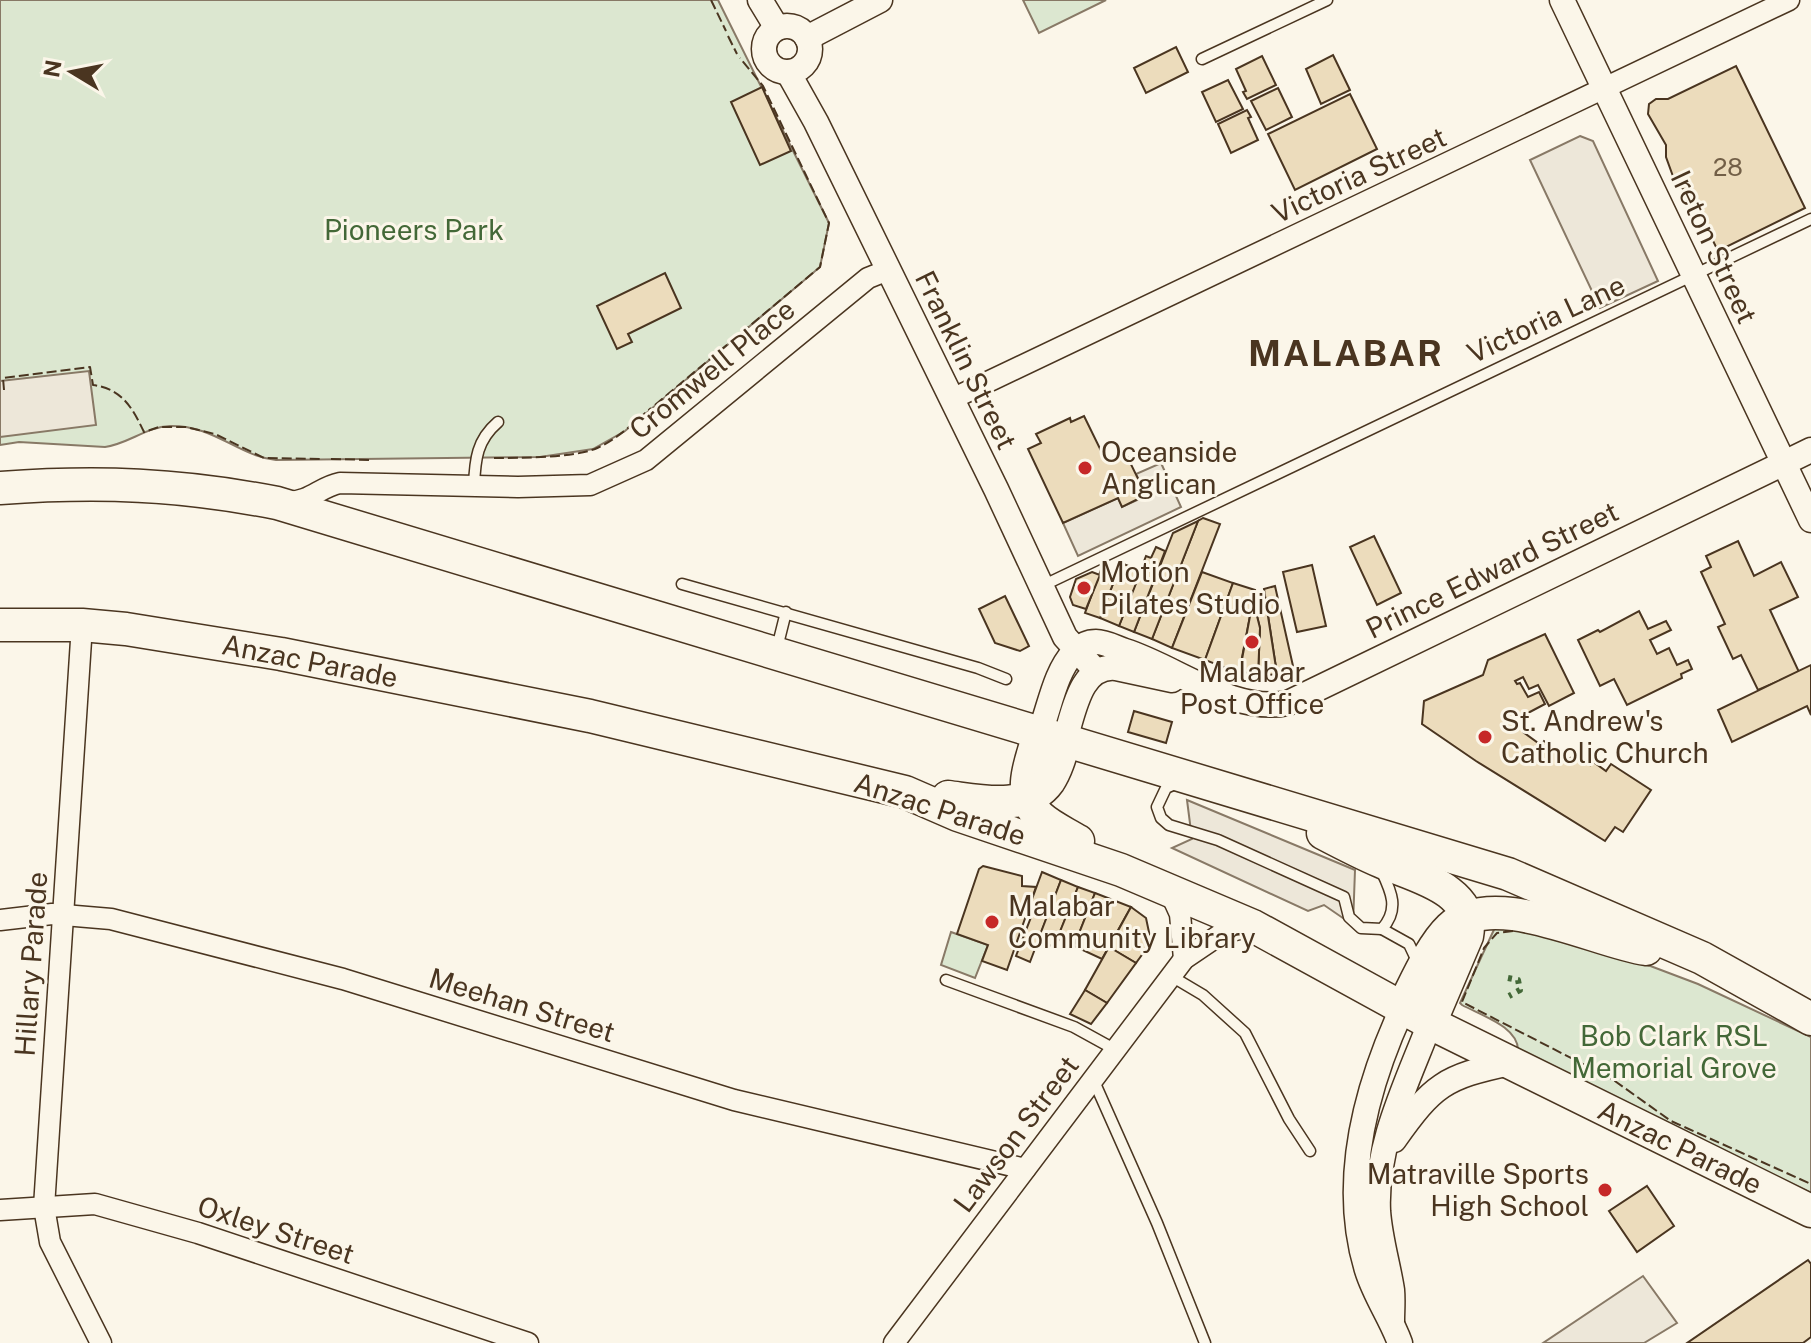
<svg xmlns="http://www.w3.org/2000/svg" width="1811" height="1343" viewBox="0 0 1811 1343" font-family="'Public Sans',sans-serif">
<rect width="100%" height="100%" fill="#fbf6e9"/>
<g fill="#dce7d0" stroke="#887966" stroke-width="2">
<path d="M0 0H718L829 223 820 267 625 431 593 449 540 457 276 460C238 456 214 425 170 426 146 427 128 444 105 447L19 442 0 445Z"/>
<path d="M1023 0H1106L1039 33Z"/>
<path d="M1498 921 1579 939 1698 984 1811 1037V1193L1518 1052C1520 1027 1480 1015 1462 1005L1460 1003Z"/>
<path d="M951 932 988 945 975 978 941 965Z"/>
</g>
<g fill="#ede7d9" stroke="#887966" stroke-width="2">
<path d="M1580 136 1593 141 1658 281 1600 308 1530 160Z"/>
<path d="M89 371 96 425 0 437V381Z"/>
<path d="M1161 463 1181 507 1078 556 1063 523 1118 498 1122 507 1146 496 1136 474Z"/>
<path d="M1187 800 1355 870 1353 925 1324 905 1308 911 1172 848 1192 839Z"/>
<path d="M1643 1276 1677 1323 1644 1343H1543Z"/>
</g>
<g fill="#ecdcbc" stroke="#4a3520" stroke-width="2">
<path d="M1176 47 1188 72 1146 93 1134 68Z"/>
<path d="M1333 55 1350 90 1321 104 1306 69Z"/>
<path d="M1262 56 1276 85 1247 99 1243 92 1246 91 1236 69Z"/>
<path d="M1736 66 1805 208 1718 251 1693 200 1674 179 1666 157V145L1648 114 1649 104 1656 99H1668Z"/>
<path d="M1228 80 1243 109 1216 122 1202 92Z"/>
<path d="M762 87 791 151 760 165 731 102Z"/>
<path d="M1278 88 1292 117 1266 130 1251 101Z"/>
<path d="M1350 94 1377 149 1295 190 1268 134Z"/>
<path d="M1247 110 1251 117 1248 118 1258 140 1231 153 1218 124Z"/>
<path d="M665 273 681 308 628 334 632 342 617 349 597 306Z"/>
<path d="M1084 416 1106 461 1125 452 1146 495 1122 507 1118 498 1063 523 1028 449 1041 443 1036 434 1070 418 1071 422Z"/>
<path d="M1203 518 1220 524 1172 648 1152 639 1198 521Z"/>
<path d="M1198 521 1152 639 1134 632 1173 533Z"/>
<path d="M1374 536 1401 593 1377 605 1350 547Z"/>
<path d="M1738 541 1754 576 1781 562 1798 597 1770 610 1799 672 1758 690 1741 655 1733 659 1718 627 1725 624 1701 572 1711 567 1706 556Z"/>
<path d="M1156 547 1165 551 1134 632 1119 626 1146 556 1151 558Z"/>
<path d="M1121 563 1141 571 1119 626 1100 618Z"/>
<path d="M1312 565 1326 626 1297 632 1283 572Z"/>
<path d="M1102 567 1117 573 1100 618 1085 613Z"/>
<path d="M1092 572 1100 575 1086 609 1073 605 1070 597 1076 579Z"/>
<path d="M1202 572 1233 583 1205 660 1172 648Z"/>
<path d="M1233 583 1255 590 1239 673 1205 660Z"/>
<path d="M1275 586 1293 666 1277 674 1264 589Z"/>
<path d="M1005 596 1029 646 1020 651 995 643 979 609Z"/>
<path d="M1265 597 1277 674 1258 676 1260 628 1253 600Z"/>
<path d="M1253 600 1260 628 1258 676 1240 670Z"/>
<path d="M1639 611 1648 629 1666 621 1671 630 1650 640 1657 654 1669 648 1677 665 1688 660 1692 669 1681 674 1682 678 1627 705 1614 679 1600 686 1578 640 1598 630 1600 632Z"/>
<path d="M1545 634 1574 693 1549 706 1538 685 1529 689 1523 677 1515 681 1517 684 1520 683 1528 697 1539 692 1545 704 1526 714 1523 732 1541 745 1544 741 1570 759 1574 754 1590 765 1592 761 1606 771 1611 764 1651 790 1623 832 1615 827 1605 841 1476 761 1422 724 1424 701 1483 675 1488 660Z"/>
<path d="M1811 665V715L1807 706 1732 742 1718 710Z"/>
<path d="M1134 711 1172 722 1166 743 1128 732Z"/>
<path d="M983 866 1022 876V886L1036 887 1007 970 982 961 988 945 957 934 979 869Z"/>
<path d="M1042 872 1061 880 1030 962 1016 956 1033 912 1028 910Z"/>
<path d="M1061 880 1078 887 1054 947 1038 940Z"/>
<path d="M1078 887 1095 893 1074 946 1057 939Z"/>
<path d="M1095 893 1131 907 1102 959 1074 946Z"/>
<path d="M1131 907 1146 918 1150 937 1149 945 1136 963 1109 947Z"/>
<path d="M1109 947 1136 963 1107 1003 1085 990Z"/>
<path d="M1085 990 1107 1003 1091 1024 1070 1014Z"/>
<path d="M1647 1186 1674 1226 1637 1252 1609 1211Z"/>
<path d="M1808 1260 1811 1264V1337L1803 1343H1687Z"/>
</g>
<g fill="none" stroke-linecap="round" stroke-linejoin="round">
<g stroke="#4a3520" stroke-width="13">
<g id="service">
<path d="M1202 59 1327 0"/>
<path d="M474 486C475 459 477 440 498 422"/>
<path d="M682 584 978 668 1006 679"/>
<path d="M1042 586 1811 219"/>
<path d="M777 648 786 612"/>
<path d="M1177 783 1166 788 1157 807 1161 818 1169 825 1218 840 1344 897 1349 917 1361 928 1382 929C1400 909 1391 891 1381 870"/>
<path d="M1382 929 1409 944 1418 963"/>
<path d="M1171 976 1203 995 1245 1033 1289 1119 1310 1151"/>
<path d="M946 980 1074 1027 1114 1049"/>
<path d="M1093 1079 1157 1223 1205 1343"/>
</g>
</g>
<g stroke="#4a3520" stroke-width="23">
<g id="minor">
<path d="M952 399 1789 0"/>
<path d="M289 502C311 501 320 487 340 483L518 487 590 485 646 460 868 278 888 270"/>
<path d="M82 625 44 1207 50 1242 101 1343"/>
<path d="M1170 892 1180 914 1184 959"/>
<path d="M0 920 52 914 111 919 343 979 734 1100 1025 1169"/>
<path d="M0 1210 95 1204 198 1233 528 1343"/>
<path d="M894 1343 1184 959 1221 934 1250 926"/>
</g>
</g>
<g stroke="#4a3520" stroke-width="27">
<g id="tertiary">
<path d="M760 0 777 28"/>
<path d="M1562 0 1811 520"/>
<circle cx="787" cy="49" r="23"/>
<path d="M807 38 880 0"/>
<path d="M788 72 816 122 996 489 1065 637 1095 670"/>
<path d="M1040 732C1050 706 1055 672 1074 652 1080 646 1087 642 1096 642 1106 642 1116 648 1125 651 1176 667 1232 714 1288 703L1811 450"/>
<path d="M1065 739C1074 712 1080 664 1116 668L1172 680"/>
<path d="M1394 1140C1433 1085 1444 1077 1510 1063"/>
<path d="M1392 1321C1392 1311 1393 1300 1392 1290 1388 1264 1380 1239 1378 1211 1375 1145 1407 1083 1430 1023"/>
<path d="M1400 1343C1391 1318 1375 1296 1367 1270 1340 1182 1365 1089 1403 1007"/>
</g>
</g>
<g stroke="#4a3520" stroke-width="35">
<g id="primary">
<path d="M0 488C99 481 179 484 277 503L1508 874 1702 958 1811 1019"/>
<path d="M0 625H82L126 629 281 654 590 716 905 792 958 815 1121 870 1253 926 1430 1023 1811 1211"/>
<path d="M1040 732C1032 758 1015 795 1040 817 1051 827 1065 833 1078 841"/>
<path d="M948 797C980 801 1027 812 1049 781 1057 769 1061 753 1065 739"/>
<path d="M1323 833C1342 843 1361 853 1380 861 1413 876 1476 888 1467 936L1430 1023"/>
<path d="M1403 1007C1415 984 1431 946 1450 928 1493 887 1596 942 1646 949"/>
</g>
</g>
<use href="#service" stroke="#fbf6e9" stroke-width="10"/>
<use href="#minor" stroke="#fbf6e9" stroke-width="20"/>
<use href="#tertiary" stroke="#fbf6e9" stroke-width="24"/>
<use href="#primary" stroke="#fbf6e9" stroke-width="32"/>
<path stroke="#436837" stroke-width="6" stroke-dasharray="4 6" stroke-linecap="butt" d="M1508 978 1518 980 1520 990 1509 996"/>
<g stroke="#4a3520" stroke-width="2" stroke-dasharray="10 4" stroke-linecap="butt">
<path d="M711 0 726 31"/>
<path d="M728 36 737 54"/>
<path d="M4 390 3 378 90 367 93 385C122 389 132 407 144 432L159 427H186L215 434 264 458 322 459"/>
<path d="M655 405 820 267 829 223 763 86 740 58"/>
<path d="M494 458C520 458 571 458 595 449 616 440 634 423 651 408"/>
<path d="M331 459 372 460"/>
<path d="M1513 931 1497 933 1484 948 1462 1002 1612 1079 1671 1121 1811 1184"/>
</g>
</g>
<g fill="#c62828" stroke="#fbf6e9" stroke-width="3">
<circle cx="1085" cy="468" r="8"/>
<circle cx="1084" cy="588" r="8"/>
<circle cx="1252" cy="642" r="8"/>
<circle cx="1485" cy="737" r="8"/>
<circle cx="992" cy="922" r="8"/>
<circle cx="1605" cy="1190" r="8"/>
</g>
<g text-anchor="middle" stroke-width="6" stroke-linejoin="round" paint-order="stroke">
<g font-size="24" fill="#725f47">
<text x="1728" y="176">28</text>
</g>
<g font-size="28" fill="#4a3520" stroke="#fbf6e9">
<text transform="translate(1359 175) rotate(-25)" y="10">Victoria Street</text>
<text transform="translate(1714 247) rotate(65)" y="10">Ireton Street</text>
<text transform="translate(1546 319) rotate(-25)" y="10">Victoria Lane</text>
<text transform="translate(966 360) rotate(64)" y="10">Franklin Street</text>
<text transform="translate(712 369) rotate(-39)" y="10">Cromwell Place</text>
<text transform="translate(1492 570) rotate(-26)" y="10">Prince Edward Street</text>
<text transform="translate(310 661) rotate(11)" y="10">Anzac Parade</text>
<text transform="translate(940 809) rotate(18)" y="10">Anzac Parade</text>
<text transform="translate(31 964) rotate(-86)" y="10">Hillary Parade</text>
<text transform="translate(522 1005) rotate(17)" y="10">Meehan Street</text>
<text transform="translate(1016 1134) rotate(-53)" y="10">Lawson Street</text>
<text transform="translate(1680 1147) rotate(26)" y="10">Anzac Parade</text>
<text transform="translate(276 1230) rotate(18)" y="10">Oxley Street</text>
</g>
<g font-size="28" fill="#436837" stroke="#fbf6e9">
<text x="414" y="240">Pioneers Park</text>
<text x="1674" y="1046">Bob Clark RSL<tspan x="1674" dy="32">Memorial Grove</tspan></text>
</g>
<g font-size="28" fill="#4a3520" stroke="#fbf6e9" text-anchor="start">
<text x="1101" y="462">Oceanside<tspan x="1101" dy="32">Anglican</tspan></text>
<text x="1100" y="582">Motion<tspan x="1100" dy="32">Pilates Studio</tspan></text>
<text x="1252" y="682" text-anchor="middle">Malabar<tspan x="1252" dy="32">Post Office</tspan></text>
<text x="1501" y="731">St. Andrew's<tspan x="1501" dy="32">Catholic Church</tspan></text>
<text x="1008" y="916">Malabar<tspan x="1008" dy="32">Community Library</tspan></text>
<text x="1589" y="1184" text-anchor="end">Matraville Sports<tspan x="1589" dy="32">High School</tspan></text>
</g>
<g font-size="36" font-weight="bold" letter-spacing="2" fill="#4a3520" stroke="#fbf6e9">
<text x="1346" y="366">MALABAR</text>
</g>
</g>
<g transform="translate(72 72) rotate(280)" stroke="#fbf6e9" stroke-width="6" paint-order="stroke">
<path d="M0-6L14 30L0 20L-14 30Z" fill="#4a3520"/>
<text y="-12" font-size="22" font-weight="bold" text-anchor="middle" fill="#4a3520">N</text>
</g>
</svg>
